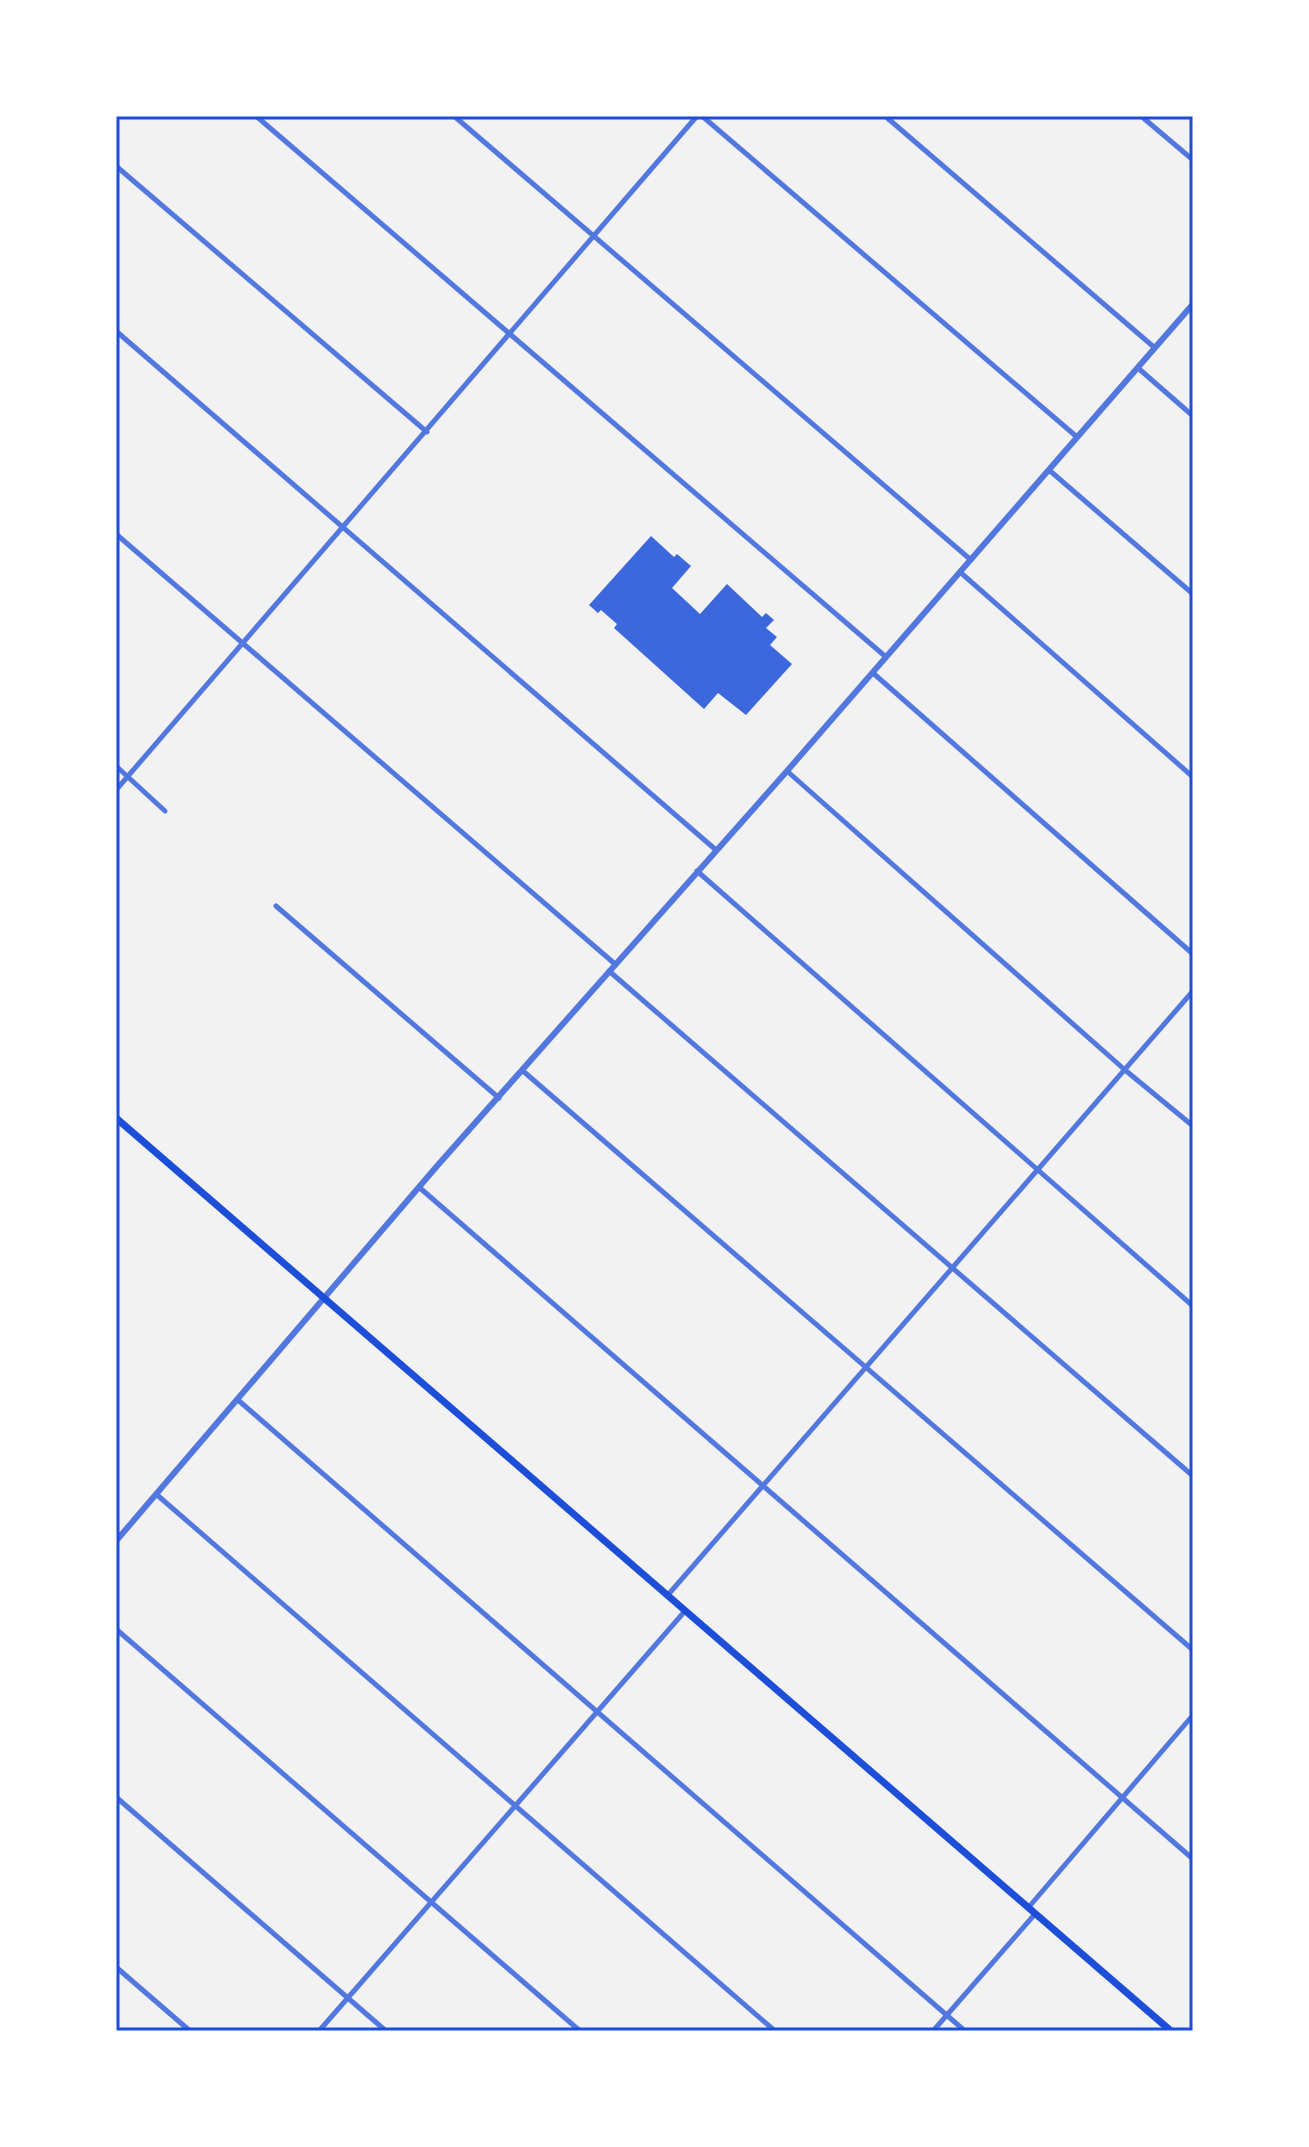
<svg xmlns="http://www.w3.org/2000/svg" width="1309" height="2147" viewBox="0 0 1309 2147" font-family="'Sofia Sans Condensed',sans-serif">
<rect width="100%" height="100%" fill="#f2f2f2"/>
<path fill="#3d67dc" d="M651 536 674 557 677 554 691 566 672 588 700 614 727 584 762 617 766 613 774 620 766 628 777 637 770 645 792 664 746 715 718 693 704 709 614 628 617 624 601 610 598 613 589 605Z"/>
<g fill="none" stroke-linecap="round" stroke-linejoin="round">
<g stroke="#5277de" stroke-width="5">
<path d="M256 116 886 657"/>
<path d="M454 116 971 560"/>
<path d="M702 116 1077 437"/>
<path d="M885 116 1155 348"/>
<path d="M1141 116 1193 160"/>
<path d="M116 166 427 432"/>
<path d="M116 331 716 850"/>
<path d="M1138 368 1193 416"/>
<path d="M1049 470 1193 594"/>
<path d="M116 534 615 964"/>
<path d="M960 572 1193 777"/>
<path d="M873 673 1193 954"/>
<path d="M116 766 165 811"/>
<path d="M787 771 1125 1070 1193 1126"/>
<path d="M116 790 697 116"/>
<path d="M697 871 1193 1306"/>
<path d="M276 906 499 1098"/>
<path d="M609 971 1193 1476"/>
<path d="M523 1071 1193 1650"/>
<path d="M420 1188 1193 1859"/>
<path d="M238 1400 965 2031"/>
<path d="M156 1494 775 2031"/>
<path d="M667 1596 1193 991"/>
<path d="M116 1629 580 2031"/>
<path d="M116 1797 386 2031"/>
<path d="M1028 1908 1193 1715"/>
<path d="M116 1967 190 2031"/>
<path d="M319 2031 685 1611"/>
<path d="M933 2031 1035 1914"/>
</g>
<path stroke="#5277de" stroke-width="6" d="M116 1541 437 1166 787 771 1193 304"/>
<path stroke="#1d4ed8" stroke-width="7" d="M116 1118 1171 2031"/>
</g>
<rect width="1309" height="2147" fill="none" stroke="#ffffff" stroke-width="236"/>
<rect x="118" y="118" width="1073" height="1911" fill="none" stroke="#1d4ed8" stroke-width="3"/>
</svg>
